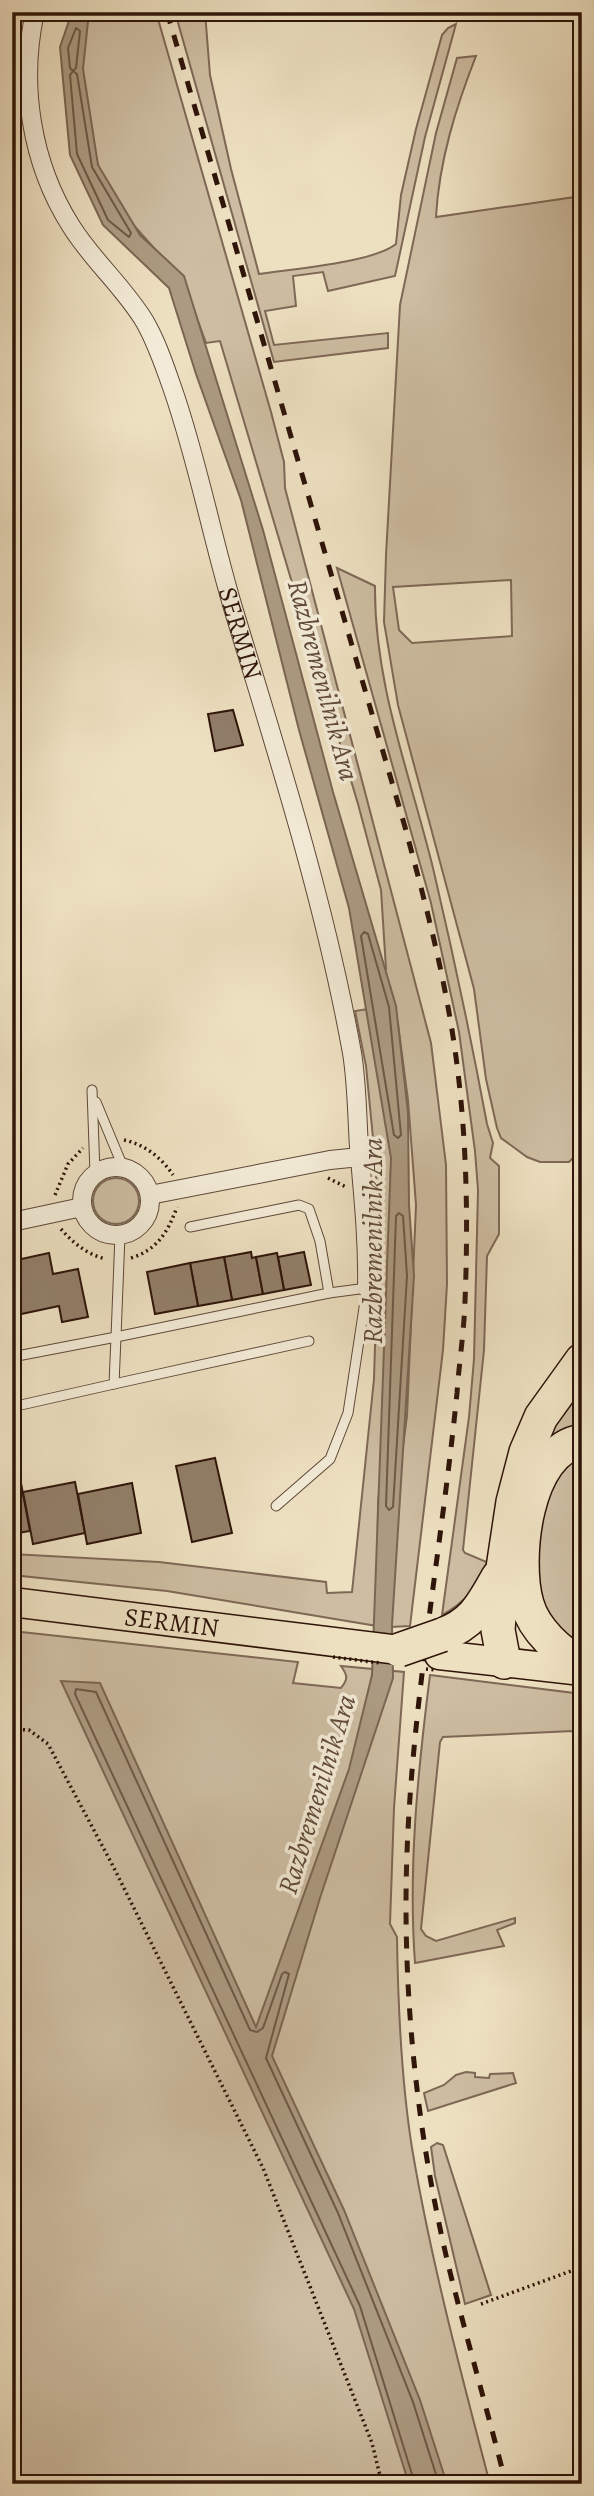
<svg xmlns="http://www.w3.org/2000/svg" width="594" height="2496" viewBox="0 0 594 2496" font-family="Alegreya,serif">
<rect width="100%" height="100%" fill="#ede0c1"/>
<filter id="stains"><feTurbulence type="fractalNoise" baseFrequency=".00286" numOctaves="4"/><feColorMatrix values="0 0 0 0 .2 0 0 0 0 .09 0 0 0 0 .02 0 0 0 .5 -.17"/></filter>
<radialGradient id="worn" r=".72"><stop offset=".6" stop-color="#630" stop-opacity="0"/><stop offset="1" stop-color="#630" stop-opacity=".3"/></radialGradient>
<g fill="#cdbda2" stroke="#7e6856" stroke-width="2" fill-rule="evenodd">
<path d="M87 12H156L271 412 284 462 285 488 431 1043 446 1165 447 1284 443 1350 410 1626 390 1627 395 1509 407 1416 416 1205 408 1100 398 1024 381 972 386 969 381 890 358 804 220 341 206 343 191 302 171 267 112 201 104 184 86 125 79 39Z"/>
<path d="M175 12H205L210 75 231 169 259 274C291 269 372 263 396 244L401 195 416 129 442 35 448 28 456 24 425 137 395 276 328 291 323 272 293 276 296 306 265 311 274 345 388 333V348L274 362Z"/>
<path d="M476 56C456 107 439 161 436 217L582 196V1152H579L569 1162H540L527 1157 501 1138 497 1128 486 1079 474 989 398 705 384 622 386 555 400 305 436 133 457 58ZM511 580 512 636 412 643 399 630 393 587Z"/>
<path d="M337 568 375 586C374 684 410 774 433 868 453 953 471 1038 487 1124L493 1143 490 1158 499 1166V1234L487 1256 484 1350 463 1550 465 1553 489 1563C479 1586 465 1603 442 1615L469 1417 474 1359 478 1190 475 1151 459 1032 431 903Z"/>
<path d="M375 1008 392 1117 385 1443 378 1502 377 1626 167 1591 12 1575V1554L159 1562 326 1582 327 1593 352 1592 374 1379 378 1249 376 1169 366 1066 355 1011Z"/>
<circle cx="116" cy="1201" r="23"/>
<path d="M582 1375V1430L538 1446Z"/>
<path d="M582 1454V1649L572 1647 538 1605 536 1523 546 1485Z"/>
<path d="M12 1631 298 1662 293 1683 341 1688C348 1679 348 1676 341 1666L404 1672 394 1808 390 1924 397 1937C398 2007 401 2079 412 2148 431 2261 461 2373 490 2484H12Z"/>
<path d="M430 1675 582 1694V1733L573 1731 443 1737 440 1742 421 1929 426 1936 436 1941 515 1918V1923L497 1930 504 1946 415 1963C408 1867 418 1770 430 1675Z"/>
<path d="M466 2072 475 2073V2077L489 2078 490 2074 513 2073 516 2083 428 2111 424 2093 444 2085 456 2075Z"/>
<path d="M437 2143 443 2145 491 2295 465 2304 435 2176 431 2147Z"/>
</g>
<path fill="#ac9b82" stroke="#7a6552" stroke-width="2" d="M72 12H89L83 69 98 165 140 235 184 276 263 530 333 792 396 1006 408 1113 409 1205 414 1276 392 1625 393 1678 320 1898 272 2056 344 2210 420 2400 447 2484H409L354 2309 61 1681 100 1683 256 2027 349 1769 372 1675 391 1158 349 908 299 730 241 500 196 374 169 288 103 225 70 155 60 47Z"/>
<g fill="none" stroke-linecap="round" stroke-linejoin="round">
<g stroke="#6d5846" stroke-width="2">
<path d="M76 28 80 31 76 68 73 71 70 68 68 48Z"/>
<path d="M73 71 77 74 92 167 131 233 129 237 108 220 77 154 70 75Z"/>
<path d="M364 932 368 934 389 1007 401 1135 398 1138 394 1135 361 936Z"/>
<path d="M399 1213 403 1216 407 1276 393 1507 389 1510 386 1506 396 1216Z"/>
<path d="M415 2484 360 2306 75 1694 76 1689 96 1692 250 2030 257 2032 263 2028 282 1974 285 1972 289 1974 266 2058 338 2213 413 2402 439 2484"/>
</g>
</g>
<g fill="#917e69" stroke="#2e1409" stroke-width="2">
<path d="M233 710 243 745 215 751 208 714Z"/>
<path d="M251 1252 252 1258 256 1257 263 1294 232 1300 224 1257Z"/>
<path d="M304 1252 311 1285 284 1290 278 1257Z"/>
<path d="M49 1253 53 1274 78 1269 88 1317 62 1322 59 1306 12 1316V1261Z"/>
<path d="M277 1253 284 1290 263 1294 256 1257Z"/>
<path d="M224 1257 232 1300 198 1306 190 1263Z"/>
<path d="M190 1263 198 1306 155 1314 147 1272Z"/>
<path d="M215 1458 232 1533 192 1542 176 1466Z"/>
<path d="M20 1478 30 1531 12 1534V1479Z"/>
<path d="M75 1482 85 1533 33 1544 23 1492Z"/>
<path d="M132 1483 141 1533 87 1544 78 1494Z"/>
</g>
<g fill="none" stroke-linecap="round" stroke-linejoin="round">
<g stroke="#5e4737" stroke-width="11">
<g id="lane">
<path d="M92 1090 95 1173"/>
<path d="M96 1102 123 1167"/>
<path d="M190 1227 299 1205 309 1209 320 1241 329 1293"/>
<path d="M12 1357 116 1337 120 1235"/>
<path d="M114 1384 309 1341"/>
<path d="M12 1407 114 1384 116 1337 329 1293 367 1288 348 1413 330 1459 276 1506"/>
</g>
</g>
<g stroke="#5e4737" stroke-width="20">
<g id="street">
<path id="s1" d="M35 12C19 84 31 163 71 226 92 260 124 287 145 322 157 343 165 367 173 390 198 462 212 538 234 611 278 756 325 903 352 1053 357 1083 357 1116 359 1147 363 1194 368 1240 367 1288"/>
<circle cx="116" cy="1201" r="34"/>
<path d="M150 1195 330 1160 360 1157"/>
<path d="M12 1222 82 1207"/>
</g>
</g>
<g stroke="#2e1409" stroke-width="31">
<g id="primary">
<path id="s2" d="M12 1602 399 1650"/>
<path d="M439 1655 582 1671"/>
</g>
</g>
<g stroke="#2e1409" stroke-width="36">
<g id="highway">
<path d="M582 1441C525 1450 514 1560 527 1604 535 1632 560 1651 582 1667"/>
<path d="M442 1635C474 1623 482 1605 498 1577"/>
<path d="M504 1662 498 1630 503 1568 513 1502 526 1452 541 1417 582 1360"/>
</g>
</g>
<g stroke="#2e1409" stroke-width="3.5" stroke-dasharray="2 3.5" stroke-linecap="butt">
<path d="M124 1140C144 1144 162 1158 173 1175"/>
<path d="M328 1178 346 1187"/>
<path d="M55 1195 68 1164 83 1148"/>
<path d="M61 1229C73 1243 88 1255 106 1259"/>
<path d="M131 1258C157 1250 168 1232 177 1207"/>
<path d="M12 1729 29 1730 48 1744 113 1866 263 2168 372 2443 382 2484"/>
<path d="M481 2304 582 2267"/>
</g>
<use href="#lane" stroke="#f3ebd7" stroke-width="9"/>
<use href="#street" stroke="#f3ebd7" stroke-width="18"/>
<use href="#primary" stroke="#ede0c1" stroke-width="28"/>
<use href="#highway" stroke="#ede0c1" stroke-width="33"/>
<path stroke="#2e1409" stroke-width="5" stroke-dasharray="12 12" stroke-linecap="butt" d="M167 12 405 827C421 887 437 946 448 1007 466 1103 469 1204 465 1301 464 1332 459 1363 457 1393 440 1564 406 1733 406 1905 406 2028 421 2153 450 2272 468 2343 488 2413 506 2484"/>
<g stroke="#2e1409" stroke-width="36" stroke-linecap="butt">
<path id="highway-bridge" d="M399 1650 442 1635"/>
</g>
<g stroke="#2e1409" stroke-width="3.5" stroke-dasharray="2 3.5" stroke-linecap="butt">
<path d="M333 1657 380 1663"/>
<path d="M426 1669 437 1670"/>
</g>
<use href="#highway-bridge" stroke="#ede0c1" stroke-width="33"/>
</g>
<g text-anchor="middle" stroke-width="7" stroke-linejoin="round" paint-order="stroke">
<g font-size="26" fill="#2e1409" stroke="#f3ebd7">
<text dy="9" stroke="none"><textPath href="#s1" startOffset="670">SERMIN</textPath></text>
<text dy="9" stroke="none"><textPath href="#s2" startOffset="161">SERMIN</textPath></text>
</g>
<g font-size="28" font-style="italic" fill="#604a39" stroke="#f3ebd7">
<text transform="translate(324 680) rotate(75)" y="10">Razbremenilnik Ara</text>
<text transform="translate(372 1241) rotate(-90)" y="10">Razbremenilnik Ara</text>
<text transform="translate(316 1794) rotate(-73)" y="10">Razbremenilnik Ara</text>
</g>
</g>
<rect width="594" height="2496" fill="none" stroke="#ede0c1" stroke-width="42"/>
<rect x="14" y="14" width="566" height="2468" fill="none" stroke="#2e1409" stroke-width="3.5"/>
<rect x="21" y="21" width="552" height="2454" fill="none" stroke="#2e1409" stroke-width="2"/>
<rect width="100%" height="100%" filter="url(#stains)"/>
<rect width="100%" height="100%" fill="url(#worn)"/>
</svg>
